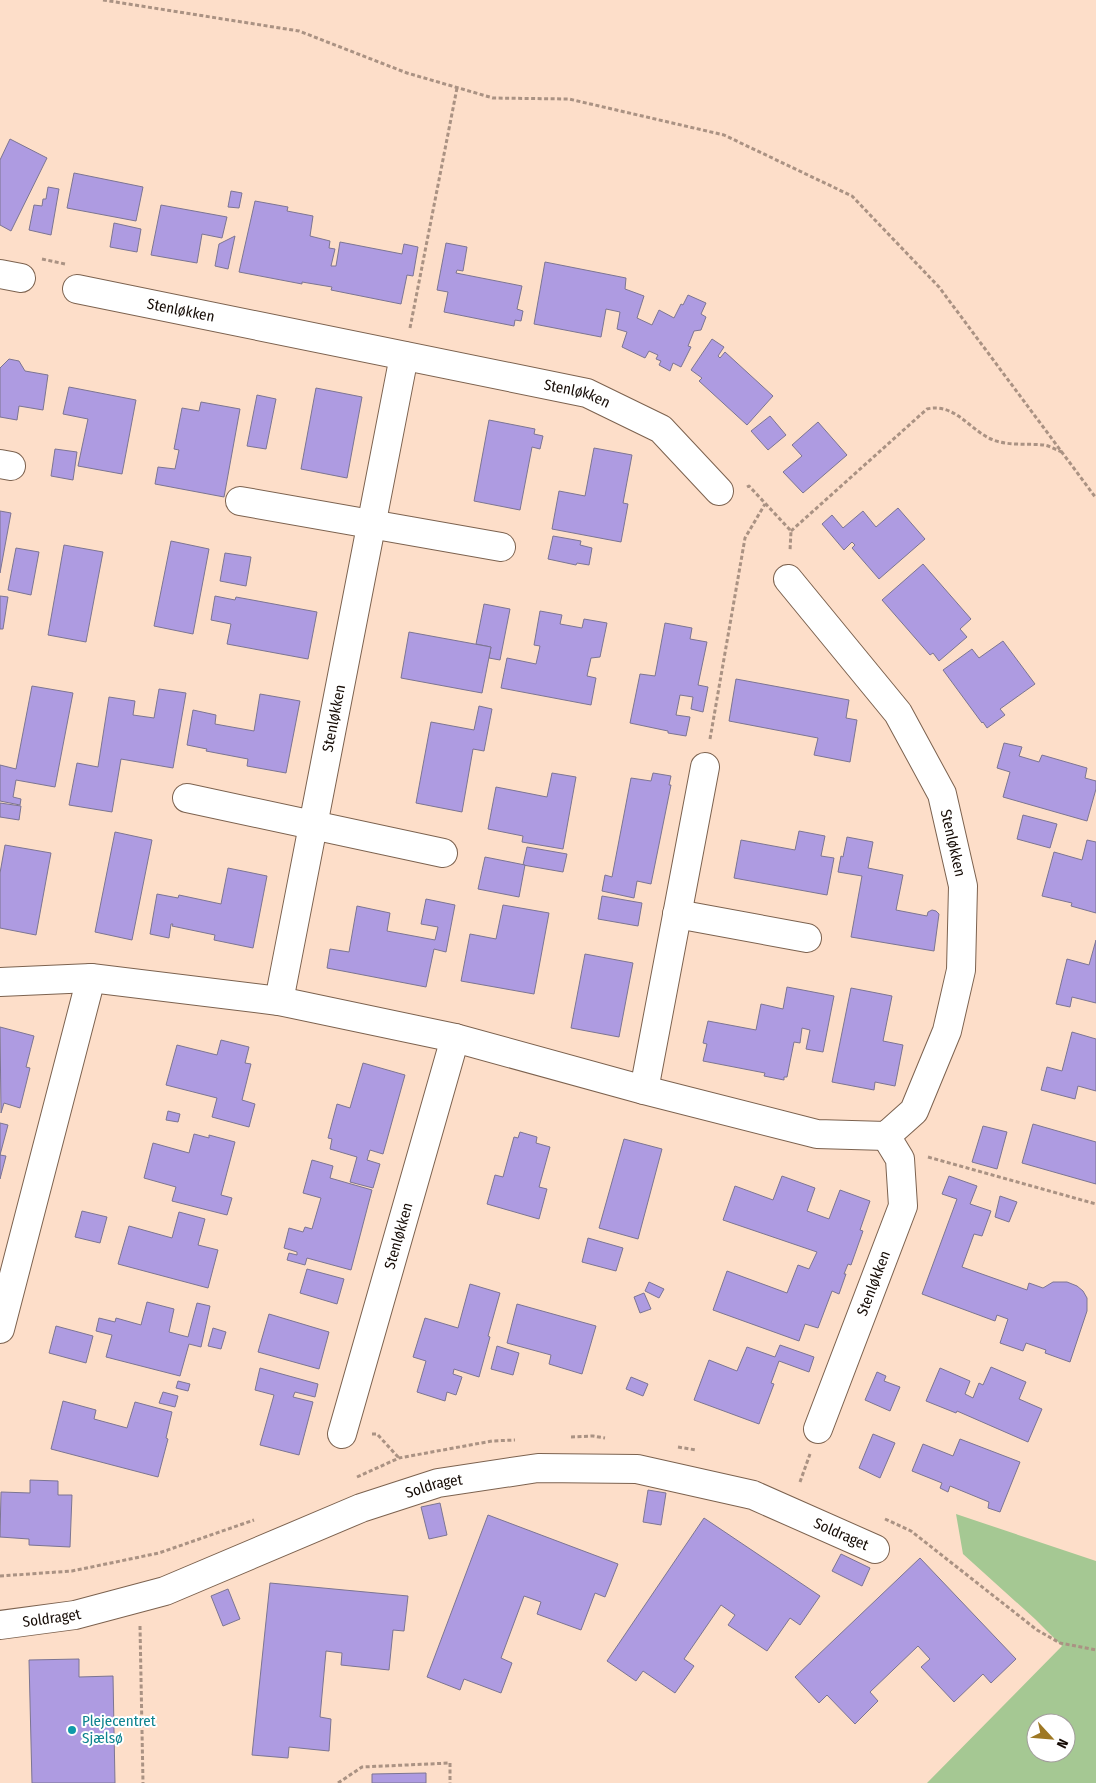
<svg xmlns="http://www.w3.org/2000/svg" width="1096" height="1783" viewBox="0 0 1096 1783" font-family="'Fira Sans Condensed',sans-serif">
<rect width="100%" height="100%" fill="#fddec9"/>
<path fill="#a5c893" fill-rule="evenodd" d="M956 1514 1096 1561V1783H927L1062 1646 1035 1619 963 1554ZM1036 1723H1066V1753H1036Z"/>
<g fill="#ae9be1" stroke="#7c7592">
<path d="M10 139 47 158 11 231 0 225V160Z"/>
<path d="M74 173 143 187 136 221 67 208Z"/>
<path d="M48 187 59 189 51 235 29 230 34 205 42 206 43 199H46Z"/>
<path d="M231 191 242 193 239 208 228 207Z"/>
<path d="M255 201 288 207 287 211 313 216 310 236 330 241 329 248 335 249 331 266H336L340 242 402 254 404 244 418 247 413 276 407 275 401 304 331 290 332 287 302 282V284L239 272Z"/>
<path d="M161 205 227 217 222 238 202 234 197 263 151 255Z"/>
<path d="M114 223 141 229 137 252 110 247Z"/>
<path d="M235 236 228 269 215 266 219 244Z"/>
<path d="M446 243 467 247 463 271 457 270 456 273 522 286 517 309 523 311 521 321 515 320 514 326 444 312 448 292 437 290Z"/>
<path d="M545 262 626 278 625 289 644 296 637 318 652 325 659 310 674 318 681 304 683 305 688 295 706 303 701 314 706 317 701 330 694 331 688 346 691 347 681 367 673 363 670 371 659 365 661 361 656 359 658 355 649 351 645 358 622 347 627 332 617 329 620 312 606 309 601 337 534 324Z"/>
<path d="M712 339 724 347 718 356 720 358 725 352 773 396 747 425 699 381 702 378 691 370Z"/>
<path d="M9 359 19 361 25 371 48 375 43 410 19 406 17 420 0 417V368Z"/>
<path d="M69 387 136 400 122 474 78 466 88 419 63 414Z"/>
<path d="M316 388 362 397 347 478 301 469Z"/>
<path d="M257 395 276 399 266 449 247 446Z"/>
<path d="M201 402 240 409 224 497 155 484 158 467 175 469 179 450 174 449 182 408 199 411Z"/>
<path d="M770 416 786 435 768 450 751 431Z"/>
<path d="M489 420 535 429 534 434 543 436 540 449 532 447 520 510 474 501Z"/>
<path d="M818 422 847 455 803 493 783 472 802 456 792 445Z"/>
<path d="M594 448 632 455 623 503 628 504 621 542 552 529 559 491 585 496Z"/>
<path d="M55 449 77 452 73 480 51 476Z"/>
<path d="M898 508 925 539 879 579 852 548 855 545 852 542 844 550 822 524 832 515 843 528 863 511 876 527Z"/>
<path d="M0 511 11 513 0 573Z"/>
<path d="M553 536 581 541 580 545 592 548 589 565 577 563 576 565 548 559Z"/>
<path d="M171 541 209 549 193 634 154 626Z"/>
<path d="M64 545 103 552 86 642 48 635Z"/>
<path d="M16 548 39 552 31 595 8 590Z"/>
<path d="M225 553 251 557 246 586 220 581Z"/>
<path d="M923 564 971 619 960 629 967 637 939 661 933 653 930 655 882 600Z"/>
<path d="M0 596 8 597 3 629H0Z"/>
<path d="M215 596 235 600 236 597 317 612 308 659 227 644 231 624 211 620Z"/>
<path d="M484 604 510 609 500 660 489 658 491 647 476 644Z"/>
<path d="M540 611 562 615 560 624 582 628 584 619 607 623 600 657 591 658 587 676 596 678 591 705 501 688 507 658 536 664 540 646 534 645Z"/>
<path d="M665 623 692 628 690 639 707 642 698 685 708 687 703 712 691 709 693 697 680 695 676 715 690 717 686 736 668 733V731L630 723 640 674 655 676Z"/>
<path d="M409 632 491 647 482 693 401 678Z"/>
<path d="M1003 641 1035 684 1000 709 1005 715 987 728 983 722 982 723 943 670 972 649 979 658Z"/>
<path d="M736 679 849 700 846 718 857 720 850 762 814 755 818 738 729 721Z"/>
<path d="M32 686 73 693 55 787 16 780 13 797 21 799 20 805 0 801V765L16 769Z"/>
<path d="M159 689 186 693 173 768 121 759 112 812 69 805 77 763 98 767 109 697 135 701 133 715 154 718Z"/>
<path d="M260 694 300 701 286 773 247 766 248 759 206 751 207 749 187 745 193 710 216 715 215 724 254 731Z"/>
<path d="M479 706 492 709 484 751 473 749 462 812 416 803 431 722 474 730Z"/>
<path d="M1004 743 1022 747 1019 756 1039 762 1042 755 1087 768 1085 778 1096 781V789L1087 821 1003 797 1010 772 997 768Z"/>
<path d="M552 773 576 777 563 849 522 842 523 836 488 829 496 787 547 797Z"/>
<path d="M653 773 671 776 669 785H671L651 884 637 881 634 898 602 891 605 875 612 877 631 778 651 781Z"/>
<path d="M0 803 21 806 19 820 0 817Z"/>
<path d="M1023 815 1057 824 1050 848 1017 839Z"/>
<path d="M799 831 825 836 821 856 834 858 827 895 734 878 741 840 795 850Z"/>
<path d="M115 832 152 840 132 940 95 932Z"/>
<path d="M847 837 873 842 868 868 903 875 896 910 927 916 928 912 932 910 936 911 939 914 934 951 851 937 862 876 838 872 841 856 843 857Z"/>
<path d="M1087 840 1096 842V913L1071 906 1072 903 1042 896 1054 852 1082 860Z"/>
<path d="M5 845 51 853 36 935 0 928V873Z"/>
<path d="M527 847 567 854 563 872 523 865Z"/>
<path d="M485 857 525 865 519 897 478 889Z"/>
<path d="M228 868 267 876 253 948 214 940 215 935 172 926 173 924H171L169 938 150 934 157 894 178 898 179 895 221 904Z"/>
<path d="M602 896 642 903 638 926 598 919Z"/>
<path d="M426 899 455 905 446 952 434 949 426 987 327 968 330 949 349 952 357 906 390 913 387 931 435 940 438 927 421 924Z"/>
<path d="M503 905 549 913 534 994 461 981 470 934 496 939Z"/>
<path d="M1096 940V1003L1072 997 1070 1007 1056 1004 1067 959 1089 965Z"/>
<path d="M585 954 633 963 619 1037 571 1028Z"/>
<path d="M787 987 834 996 823 1052 806 1049 810 1030 802 1028 800 1043 794 1042 787 1077H784V1080L764 1076 765 1073 703 1061 707 1044 703 1043 708 1021 756 1030 761 1004 783 1009Z"/>
<path d="M851 988 892 996 883 1041 903 1045 895 1086 875 1082 874 1090 832 1082Z"/>
<path d="M0 1027 34 1036 26 1067 30 1068 20 1108 4 1103 1 1113Z"/>
<path d="M1072 1032 1096 1039V1091L1078 1086 1075 1099 1041 1090 1047 1067 1062 1071Z"/>
<path d="M221 1040 249 1047 245 1063 251 1064 242 1100 255 1104 249 1127 212 1117 217 1098 166 1085 177 1045 217 1055Z"/>
<path d="M363 1063 405 1075 383 1154 370 1150 367 1160 380 1164 373 1188 350 1182 357 1157 330 1149 332 1139 328 1138 337 1104 350 1108Z"/>
<path d="M168 1111 180 1114 178 1122 166 1120Z"/>
<path d="M0 1123 8 1125 0 1155 6 1156 0 1179Z"/>
<path d="M1033 1124 1096 1142V1184L1022 1163Z"/>
<path d="M983 1126 1007 1132 997 1169 972 1162Z"/>
<path d="M520 1132 537 1137 536 1143 550 1147 539 1187 547 1189 539 1219 487 1204 495 1175 503 1177 514 1137 518 1138Z"/>
<path d="M194 1134 209 1138V1135L235 1142 221 1195 232 1198 227 1215 172 1201 176 1187 144 1178 153 1143 189 1153Z"/>
<path d="M624 1139 662 1149 638 1239 599 1228Z"/>
<path d="M312 1160 333 1166 330 1178 372 1190 351 1270 307 1258 305 1265 287 1260 289 1253 297 1255V1252L284 1248 289 1228 303 1232 305 1227 312 1229 321 1198 303 1193Z"/>
<path d="M782 1176 815 1188 807 1211 829 1219 840 1190 870 1201 860 1230 863 1231 851 1265 848 1264 844 1274H846L839 1294 832 1291 818 1328 805 1324 799 1341 713 1310 727 1271 787 1293 798 1265 809 1269 817 1252 723 1220 735 1186 773 1200Z"/>
<path d="M949 1176 977 1186 970 1204 991 1211 982 1236 974 1234 962 1267 1027 1290 1029 1283 1043 1288 1053 1282H1067L1077 1286 1083 1291 1087 1298V1311L1070 1362 1045 1353 1046 1350 1026 1343 1023 1351 1000 1343 1008 1319 997 1315 995 1321 922 1294 957 1199 942 1194Z"/>
<path d="M1000 1196 1017 1202 1009 1222 995 1217Z"/>
<path d="M82 1211 107 1217 100 1243 75 1237Z"/>
<path d="M179 1212 205 1219 198 1245 218 1250 208 1288 118 1264 129 1226 172 1238Z"/>
<path d="M588 1238 623 1248 616 1271 582 1262Z"/>
<path d="M307 1269 344 1279 337 1304 300 1293Z"/>
<path d="M649 1282 664 1289 659 1298 645 1291Z"/>
<path d="M470 1284 500 1293 488 1336 490 1337 479 1377 454 1369 453 1374 462 1377 456 1395 447 1392 445 1401 417 1392 426 1361 413 1357 425 1318 458 1328Z"/>
<path d="M644 1293 651 1309 640 1313 634 1297Z"/>
<path d="M147 1302 174 1309 169 1332 188 1337 197 1303 210 1306 201 1347 189 1344 180 1376 106 1357 112 1335 96 1331 99 1318 115 1322 116 1318 141 1325Z"/>
<path d="M517 1304 596 1326 582 1374 549 1364 551 1355 507 1343Z"/>
<path d="M269 1314 329 1332 319 1369 258 1352Z"/>
<path d="M56 1326 93 1336 86 1363 49 1353Z"/>
<path d="M213 1328 226 1332 221 1349 208 1346Z"/>
<path d="M780 1345 814 1357 809 1372 779 1361 771 1383 774 1384 759 1424 694 1400 709 1360 737 1371 747 1347 775 1357Z"/>
<path d="M497 1346 519 1353 513 1375 491 1369Z"/>
<path d="M991 1367 1026 1382 1019 1399 1042 1409 1028 1442 957 1411 956 1413 926 1401 940 1368 970 1381 965 1394 973 1398 979 1383 983 1385Z"/>
<path d="M260 1368 318 1384 315 1397 295 1392 293 1397 313 1402 299 1455 260 1445 274 1395 255 1390Z"/>
<path d="M877 1372 886 1376 884 1381 900 1387 890 1411 865 1400Z"/>
<path d="M631 1377 648 1384 643 1396 626 1389Z"/>
<path d="M178 1381 190 1384 188 1391 176 1388Z"/>
<path d="M163 1392 178 1396 175 1407 159 1403Z"/>
<path d="M63 1401 96 1410 94 1419 127 1428 135 1402 172 1412 166 1438 168 1439 158 1477 51 1449Z"/>
<path d="M873 1434 895 1443 880 1478 859 1468Z"/>
<path d="M960 1439 1020 1462 1000 1512 988 1508 989 1502 950 1486 948 1492 940 1488 942 1483 912 1471 923 1444 953 1456Z"/>
<path d="M30 1480 58 1481V1495H72L70 1547 29 1545V1539L0 1537 1 1492 30 1493Z"/>
<path d="M648 1490 666 1493 661 1525 643 1522Z"/>
<path d="M440 1503 447 1535 429 1539 421 1507Z"/>
<path d="M488 1515 618 1564 605 1597 595 1593 581 1630 537 1614 541 1602 524 1596 501 1658 512 1663 501 1693 464 1679 460 1690 427 1677Z"/>
<path d="M704 1518 820 1596 800 1625 790 1618 767 1651 728 1625 735 1615 721 1605 684 1659 694 1666 675 1693 643 1671 636 1681 607 1661Z"/>
<path d="M841 1554 870 1568 862 1586 832 1571Z"/>
<path d="M920 1558 1016 1659 991 1683 983 1674 954 1702 921 1667 930 1659 918 1646 870 1692 878 1701 855 1724 827 1695 819 1703 795 1677Z"/>
<path d="M270 1583 408 1596 404 1631 393 1630 389 1670 341 1665 342 1653 326 1651 320 1717 331 1719 329 1751 289 1747 288 1758 252 1755Z"/>
<path d="M228 1589 240 1619 223 1626 211 1596Z"/>
<path d="M79 1659V1677L113 1676 115 1783H32L29 1660Z"/>
<path d="M426 1773V1783H372V1774Z"/>
</g>
<g fill="none" stroke-linecap="round" stroke-linejoin="round">
<g stroke="#7c624f" stroke-width="30">
<g id="minor">
<path d="M0 274 21 278"/>
<path id="s1" d="M77 289 587 393 661 429 719 491"/>
<path d="M0 464 11 466"/>
<path d="M240 501 501 547"/>
<path d="M187 798 443 853"/>
<path d="M677 914 807 938"/>
<path d="M0 982 91 978 279 1001 455 1038 644 1090 817 1134 886 1136 914 1111 947 1031 961 970 963 886 942 794 898 713 788 579"/>
<path id="s2" d="M279 1001 404 356"/>
<path d="M644 1090 705 767"/>
<path d="M0 1329 91 978"/>
<path id="s3" d="M818 1429 903 1206 900 1159 886 1136"/>
<path id="s4" d="M342 1434 455 1038"/>
<path id="s5" d="M0 1625 75 1615 165 1591 361 1508 438 1483 538 1468 637 1469 753 1495 875 1549"/>
</g>
</g>
<g stroke="#aa9283" stroke-width="3" stroke-dasharray="4 2.5" stroke-linecap="butt">
<path d="M103 0 299 31 407 73 493 98 569 99 724 135 852 196 939 287 1096 498"/>
<path d="M42 259 65 264"/>
<path d="M410 328 457 88"/>
<path d="M747 487 749 486 791 531 790 551"/>
<path d="M791 531 927 409C953 403 967 426 987 437 1004 447 1026 443 1044 445 1050 446 1056 450 1062 452"/>
<path d="M710 739 745 538 765 504"/>
<path d="M928 1157 1096 1204"/>
<path d="M372 1434H377L399 1458"/>
<path d="M571 1437 593 1436 605 1438"/>
<path d="M678 1447 696 1450"/>
<path d="M357 1477 399 1458 492 1441 515 1440"/>
<path d="M800 1482 810 1454"/>
<path d="M885 1519 911 1531 1037 1630 1060 1643 1096 1650"/>
<path d="M0 1576 72 1571 159 1553 254 1520"/>
<path d="M140 1626 143 1783"/>
<path d="M338 1783 362 1767 450 1763V1783"/>
</g>
<use href="#minor" stroke="#fff" stroke-width="28"/>
</g>
<circle fill="#0f9aa8" stroke="#fff" stroke-width="2" cx="72" cy="1730" r="5"/>
<g text-anchor="middle" stroke-width="4" stroke-linejoin="round" paint-order="stroke">
<g font-size="15" fill="#150b05" stroke="#fff">
<text dy="5" stroke="none"><textPath href="#s1" startOffset="106">Stenløkken</textPath></text>
<text dy="5" stroke="none"><textPath href="#s1" startOffset="511">Stenløkken</textPath></text>
<text dy="5" stroke="none"><textPath href="#s2" startOffset="288">Stenløkken</textPath></text>
<text transform="translate(953 843) rotate(77)" y="5">Stenløkken</text>
<text dy="5" stroke="none"><textPath href="#s4" startOffset="206">Stenløkken</textPath></text>
<text dy="5" stroke="none"><textPath href="#s3" startOffset="156">Stenløkken</textPath></text>
<text dy="5" stroke="none"><textPath href="#s5" startOffset="458">Soldraget</textPath></text>
<text dy="5" stroke="none"><textPath href="#s5" startOffset="878">Soldraget</textPath></text>
<text dy="5" stroke="none"><textPath href="#s5" startOffset="52">Soldraget</textPath></text>
</g>
<g font-size="15" fill="#0d838f" stroke="#fff" text-anchor="start">
<text x="82" y="1726">Plejecentret<tspan x="82" dy="17">Sjælsø</tspan></text>
</g>
</g>
<g transform="translate(1051 1738) rotate(116)"><circle r="24" fill="#ffffff" stroke="#a19d9b"/>
<path d="M0-4L9 19L0 12L-9 19Z" fill="#9e7824"/>
<text y="-8" font-size="14" font-weight="bold" text-anchor="middle" fill="#150b05">N</text>
</g>
</svg>
